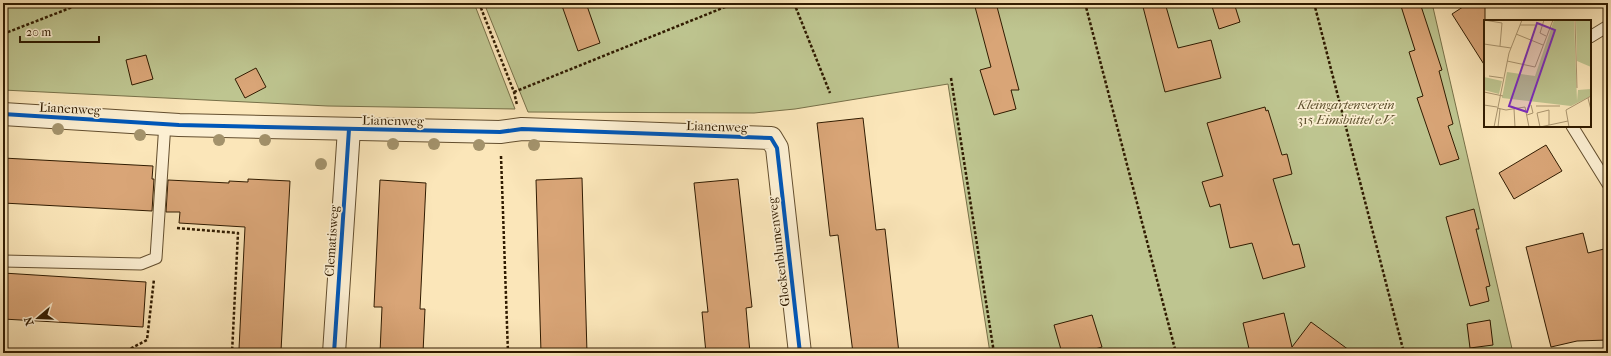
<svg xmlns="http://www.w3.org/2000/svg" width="1611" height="356" viewBox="0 0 1611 356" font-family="'IM FELL French Canon',serif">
<rect width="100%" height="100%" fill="#fbe6b9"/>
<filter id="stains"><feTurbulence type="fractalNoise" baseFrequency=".005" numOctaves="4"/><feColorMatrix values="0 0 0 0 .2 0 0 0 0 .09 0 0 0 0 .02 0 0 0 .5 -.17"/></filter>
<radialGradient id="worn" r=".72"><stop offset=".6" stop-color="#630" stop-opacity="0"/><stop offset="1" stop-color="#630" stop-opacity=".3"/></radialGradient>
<g fill="#bec590" stroke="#777048">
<path d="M3 3H474L515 109 328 106 3 90Z"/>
<path d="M484 3H1432L1513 353H990L948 84 795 109 754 113 528 112Z"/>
</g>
<g fill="#d9a577" stroke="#301b00">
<path d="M561 3H586L600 43 578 51Z"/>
<path d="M974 3H996L1019 90H1011L1016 109 994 115 980 70 991 67Z"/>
<path d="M1142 3H1165L1178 48 1211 40 1221 78 1165 92Z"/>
<path d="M1211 3H1234L1240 22 1219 29Z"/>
<path d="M1400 3H1420L1442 70 1439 71 1453 124 1448 126 1459 159 1440 165 1417 98 1423 96 1409 52 1415 50Z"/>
<path d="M1469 3H1485V66L1452 14Z"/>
<path d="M146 55 153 79 132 85 126 60Z"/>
<path d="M256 68 266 87 245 98 235 79Z"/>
<path d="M1265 107 1266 111 1268 110 1282 155 1287 154 1292 174 1273 179 1293 245 1299 244 1305 267 1263 279 1252 243 1230 248 1220 204 1210 207 1202 182 1223 176 1207 123Z"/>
<path d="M863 118 876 230 885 229 899 353H853L838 235 830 236 817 123Z"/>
<path d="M1546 145 1562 171 1514 199 1499 173Z"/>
<path d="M3 158 153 166 152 179H154L152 211 3 203Z"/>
<path d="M582 178 587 353H541L536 180Z"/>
<path d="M248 179 290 181 281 351 239 349 245 227 179 223 180 212H166L168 180 229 183V181L248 182Z"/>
<path d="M738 179 752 307 746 308 750 353H706L702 312H708L694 183Z"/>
<path d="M380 180 426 183 420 309H425L423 353H380L382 307H374Z"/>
<path d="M1474 209 1479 229H1476L1490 286 1486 287 1489 301 1470 306 1446 217Z"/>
<path d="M1583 233 1588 253 1608 248V340L1577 341 1551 347 1526 247Z"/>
<path d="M3 273 146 282 143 327 3 319Z"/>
<path d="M1284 313 1292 347 1311 322 1353 353H1250L1243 323Z"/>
<path d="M1092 315 1102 347 1081 353H1062L1054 325Z"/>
<path d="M1490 320 1493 345 1470 348 1467 324Z"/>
</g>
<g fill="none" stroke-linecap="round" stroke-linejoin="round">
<g stroke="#634e2e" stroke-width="13">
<g id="lane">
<path d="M1590 37 1608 26"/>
<path d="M1572 126 1608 184"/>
<path d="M3 261 141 264 156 258 165 123"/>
</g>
</g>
<g stroke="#634e2e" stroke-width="24">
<g id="street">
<path d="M3 114 179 125 500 132 522 129 771 138 777 148 800 353"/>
<path d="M334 353 349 129"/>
</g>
</g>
<g stroke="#301b00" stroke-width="2.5" stroke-dasharray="3 2" stroke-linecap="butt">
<path d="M479 3 514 92 517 105"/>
<path d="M794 3 830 93"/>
<path d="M1085 3 1176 353"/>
<path d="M1314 3 1404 353"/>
<path d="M3 34 83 3"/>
<path d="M951 78 994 353"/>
<path d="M514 92 735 3"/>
<path d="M501 156 508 353"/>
<path d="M177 228 238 233 232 353"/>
<path d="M122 353 147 340 154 279"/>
</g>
<use href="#lane" stroke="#fcefd2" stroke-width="11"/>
<use href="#street" stroke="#fcefd2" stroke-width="22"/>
<g stroke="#fcefd2" stroke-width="6">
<g id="cycleway">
<path d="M3 114 179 125 500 132 522 129 771 138 777 148 800 353"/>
<path d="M334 353 349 129"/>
</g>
</g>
<use href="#cycleway" stroke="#0057b8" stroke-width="4"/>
</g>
<g fill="#a3926b">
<circle cx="58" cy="129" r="6"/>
<circle cx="140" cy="135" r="6"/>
<circle cx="219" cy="140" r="6"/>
<circle cx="265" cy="140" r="6"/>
<circle cx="393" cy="144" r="6"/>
<circle cx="434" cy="144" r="6"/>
<circle cx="479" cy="145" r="6"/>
<circle cx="534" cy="145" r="6"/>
<circle cx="321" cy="164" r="6"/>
</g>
<g text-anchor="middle" stroke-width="3.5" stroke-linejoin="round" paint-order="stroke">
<g font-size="13" font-style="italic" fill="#5b4e2b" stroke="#fcefd2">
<text x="1346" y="109">Kleingartenverein<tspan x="1346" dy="15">315 Eimsbüttel e.V.</tspan></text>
</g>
<g font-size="13" fill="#301b00" stroke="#fcefd2">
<text transform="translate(70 108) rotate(3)" y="5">Lianenweg</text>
<text transform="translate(393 120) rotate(1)" y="5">Lianenweg</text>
<text transform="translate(717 126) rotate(2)" y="5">Lianenweg</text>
<text transform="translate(331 241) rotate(-86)" y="5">Clematisweg</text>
<text transform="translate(778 252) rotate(-97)" y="5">Glockenblumenweg</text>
</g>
</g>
<g transform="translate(1484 20)">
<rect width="107" height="107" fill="#fbe6b9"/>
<path d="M70 0H90L93 81 94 70 107 69V76L87 86 18 78 23 52 51 56ZM92 0H107V47L93 41ZM0 57 18 61 15 74 0 70Z" fill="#bec590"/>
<path fill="none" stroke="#aa956f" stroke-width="1" d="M0 0 18 3 16 26M60 0 56 13 62 16M91 0 93 68M36 5H51M32 14 59 25M0 24 27 28M23 41 51 47 69 0M5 56 19 58M0 72 19 76M104 78 107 90M0 85 13 87M52 86H76M13 88 22 90 41 87 45 107M30 89 31 107M65 90V105M43 95 49 93 47 85M10 107 25 33 38 0M14 107 16 89M56 107 84 101M56 107 53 93 65 90M85 107 82 90 107 76"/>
<path fill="#7b2cbf" fill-opacity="0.15" stroke="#7b2cbf" stroke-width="2" d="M53 3 71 10 43 92 25 86Z"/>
<rect width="107" height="107" fill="none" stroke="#301b00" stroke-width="2"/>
</g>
<rect width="1611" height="356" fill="none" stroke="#fbe6b9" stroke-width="16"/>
<rect x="4" y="4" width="1603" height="348" fill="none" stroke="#301b00" stroke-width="2"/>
<rect x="8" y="8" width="1595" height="340" fill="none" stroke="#301b00"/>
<g transform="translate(38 318) rotate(251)" stroke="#fcefd2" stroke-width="3" paint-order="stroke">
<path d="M0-3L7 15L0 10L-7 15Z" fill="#301b00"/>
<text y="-6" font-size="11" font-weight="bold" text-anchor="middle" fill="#301b00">N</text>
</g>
<path d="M20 36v6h79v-6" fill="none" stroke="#301b00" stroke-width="2"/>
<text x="26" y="36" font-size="12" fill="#301b00" stroke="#fcefd2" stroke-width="3" paint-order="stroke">20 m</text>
<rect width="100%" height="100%" filter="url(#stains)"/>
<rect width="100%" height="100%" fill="url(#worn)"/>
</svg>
